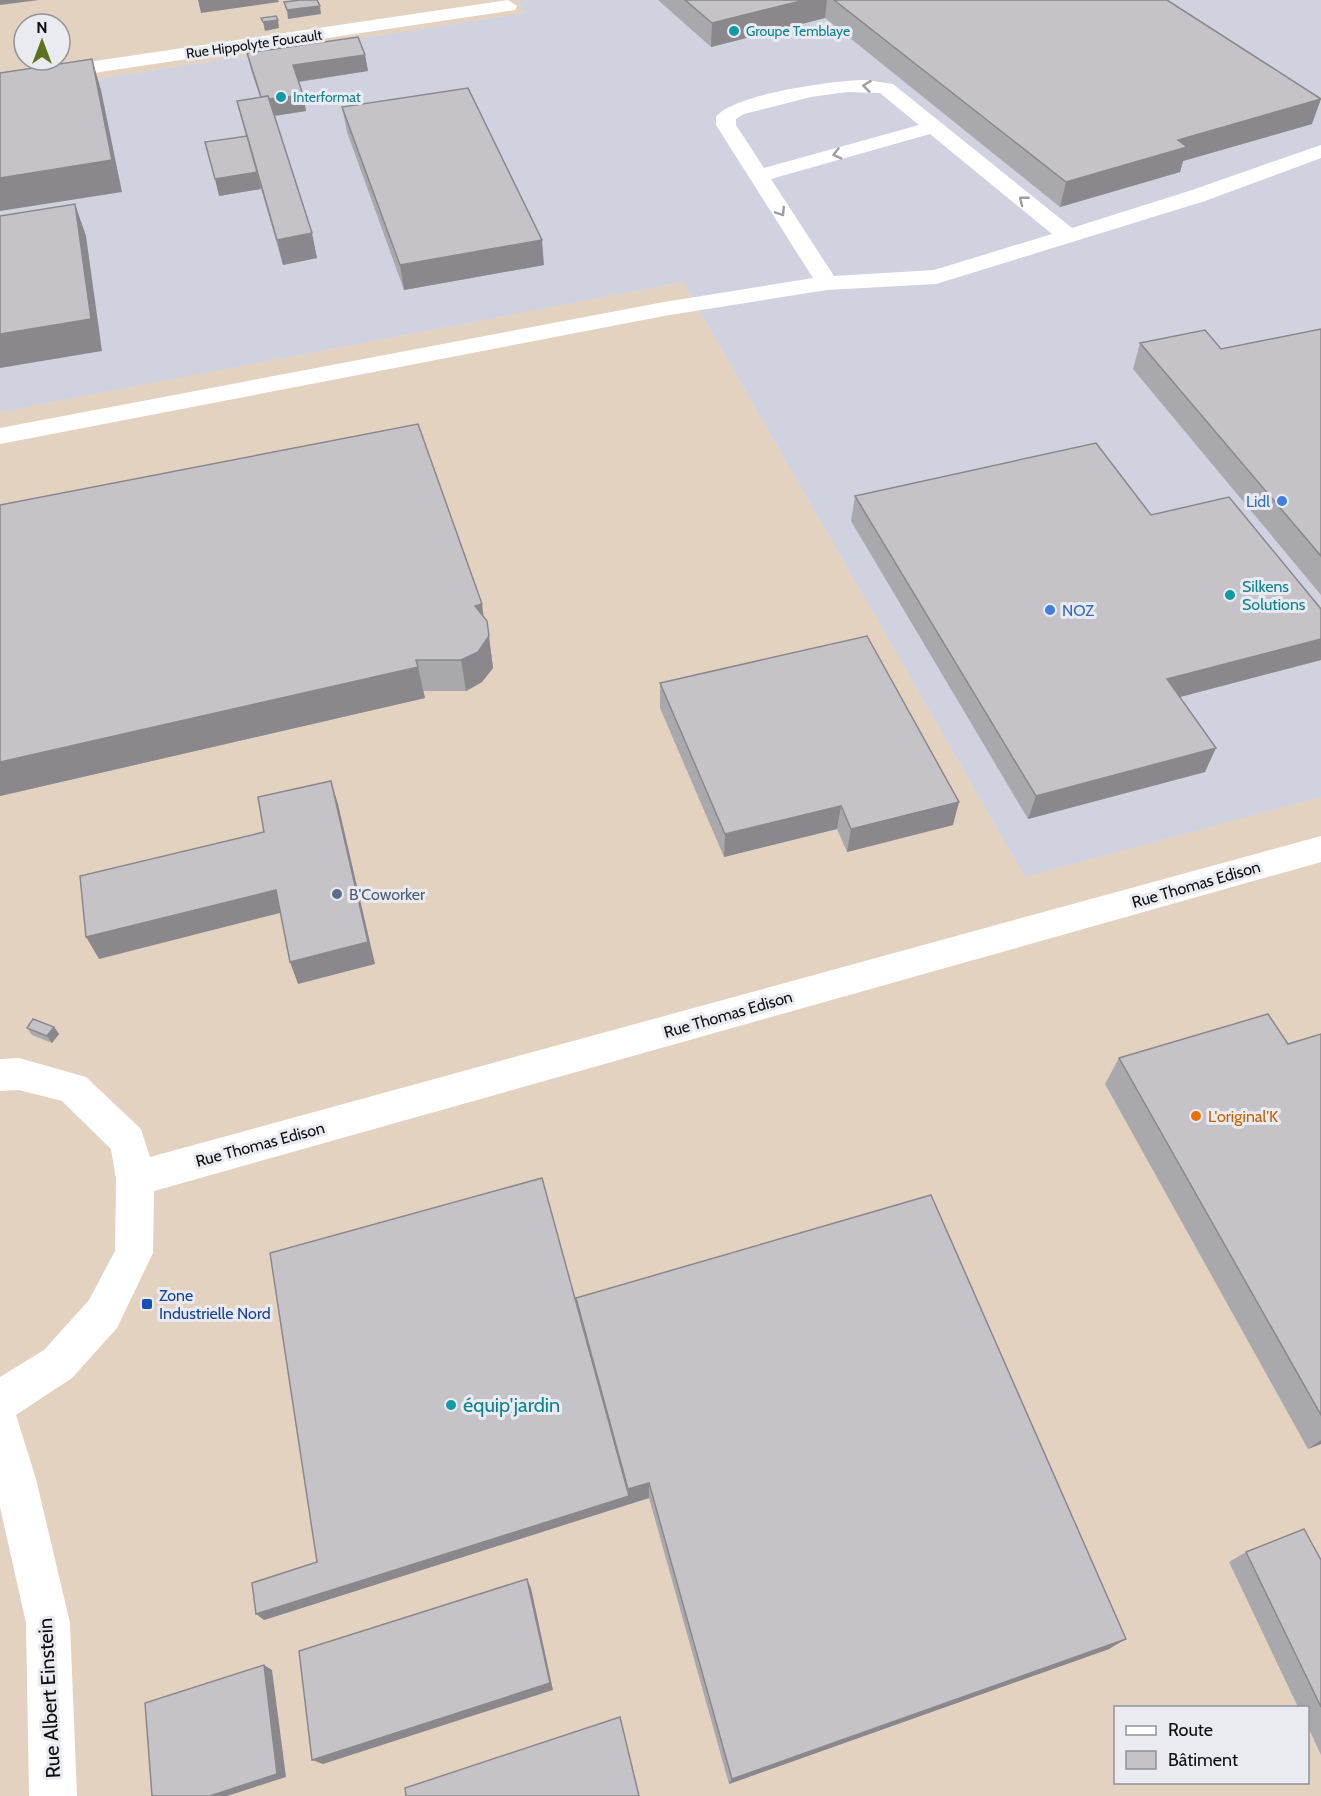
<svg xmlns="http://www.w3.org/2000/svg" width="1321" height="1796" viewBox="0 0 1321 1796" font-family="Cabin,sans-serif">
<rect width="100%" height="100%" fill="#dddee4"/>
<path fill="#d0d2df" d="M518 0H1321V797L1025 877 683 282 0 412V94L524 13Z"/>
<g fill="#e3d2c0" fill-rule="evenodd">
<path d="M0 0H518L524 13 0 94ZM24 24H60V60H24Z"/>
<path d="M683 282 1025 877 1321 797V1796H0V412ZM1116 1708H1308V1782H1116Z"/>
</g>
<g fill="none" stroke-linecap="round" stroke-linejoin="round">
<g fill="#fff" fill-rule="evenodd">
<path d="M508 0 517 6 515 10 0 87V75Z"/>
<path d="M866 80 893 84 1072 228 1189 191 1321 145V158L1205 201 936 284 827 290 664 316 0 444V428L664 302 813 278 716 125V117C732 94 837 80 866 80ZM847 92 880 93 919 125 764 168 736 125V119L744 114 811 97ZM930 134 1052 234 934 270 834 276 771 179Z"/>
<path d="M1321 836V862L154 1191 153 1253 117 1328 72 1378 16 1415 36 1479 70 1623 77 1796H29L26 1623 0 1507V1377L44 1350 89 1300 115 1251 116 1179 111 1149 62 1101 19 1090 0 1091V1059L19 1058 86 1077 141 1129 150 1157Z"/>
</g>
</g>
<g fill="#a9a8ac">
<path d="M658 0H1167L1312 124 1183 161 1180 172 1060 207 825 18 711 47Z"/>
<path d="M247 53 365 55 368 71 299 82 303 95 306 111 274 116 317 258 283 265 261 189 219 196 246 136 237 101 260 97 251 70Z"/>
<path d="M342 107 544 265 404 290 347 132Z"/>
<path d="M1321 329V595L1133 369 1140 343 1221 349Z"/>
<path d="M855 496 1151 515 1321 609V660L1180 697 1205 772 1028 819 851 521Z"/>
<path d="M0 505 484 617 487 621 493 668 482 682 466 691H423L425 698 0 796Z"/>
<path d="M660 683 953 825 847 852 837 829 724 857 660 708Z"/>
<path d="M54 1027 59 1034 52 1043 32 1035 27 1028Z"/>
<path d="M1321 1034V1444L1308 1449 1105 1084 1119 1058 1288 1044Z"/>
<path d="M576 1298 1109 1649 729 1784 649 1498 264 1620 317 1562 578 1309Z"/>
<path d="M1246 1552 1321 1560V1755L1308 1727V1707H1298L1229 1562Z"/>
</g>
<g fill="#8a888c">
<path d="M0 0H39L0 5Z"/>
<path d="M198 0H278L279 2 201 13Z"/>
<path d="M805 0H827L825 18 711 47 712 23Z"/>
<path d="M320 6 321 14 288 19 287 10Z"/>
<path d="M278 20 279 28 265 31 263 22Z"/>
<path d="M365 55 368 71 296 82 293 65Z"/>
<path d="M92 59 101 90 122 192 0 211V178Z"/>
<path d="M303 95 306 111 266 117 262 100Z"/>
<path d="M1321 99 1312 124 1183 161 1180 172 1060 207 1066 182 1178 140Z"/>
<path d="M257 172 261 189 219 196 215 179Z"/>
<path d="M75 204 86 236 102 351 0 368V334Z"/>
<path d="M312 233 317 258 283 265 277 240Z"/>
<path d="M542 240 544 265 404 290 400 265Z"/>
<path d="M482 604 486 635 475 606Z"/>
<path d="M487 621 493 668 482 682 466 691 461 660Z"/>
<path d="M1321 639V660L1157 703 1167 679Z"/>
<path d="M418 667 425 698 0 796V762Z"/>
<path d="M1216 748 1205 772 1028 819 1036 796Z"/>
<path d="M331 781 338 804 375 964 298 984 290 962Z"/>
<path d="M959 802 953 825 847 852 851 829Z"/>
<path d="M841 806 837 829 724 857 725 834Z"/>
<path d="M276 890 284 912 99 959 86 937Z"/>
<path d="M54 1027 59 1034 52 1043 47 1036Z"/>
<path d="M1321 1440V1444L1308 1449Z"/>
<path d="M649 1483V1498L264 1620 256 1614 629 1496 628 1489Z"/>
<path d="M527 1579 531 1588 553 1690 323 1764 312 1760Z"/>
<path d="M1126 1639 1109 1649 729 1784 732 1779Z"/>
<path d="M264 1665 272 1670 286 1777 227 1796H210Z"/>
</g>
<g fill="#c5c3c8" stroke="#8a888c" stroke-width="1.5">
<path d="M300 0H317L320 6 287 10 284 2Z"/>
<path d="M685 0H805L712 23Z"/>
<path d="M834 0H1167L1321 99 1178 140 1187 147 1066 182Z"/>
<path d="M276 16 278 20 263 22 261 18Z"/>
<path d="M358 37 365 55 293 65 303 95 269 99 268 96 261 97 247 53Z"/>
<path d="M92 59 112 160 0 178V73Z"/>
<path d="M468 88 542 240 400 265 342 107Z"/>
<path d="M268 96 312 233 277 240 237 101Z"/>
<path d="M247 136 257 172 215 179 205 142Z"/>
<path d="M75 204 91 319 0 334V216Z"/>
<path d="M1321 329V556L1140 343 1205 330 1221 349Z"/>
<path d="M418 424 482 604 475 606 487 621 489 636 478 652 461 660H416L418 667 0 762V505Z"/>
<path d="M1096 443 1151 515 1229 497 1321 609V639L1167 679 1216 748 1036 796 855 496Z"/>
<path d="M867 636 959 802 851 829 841 806 725 834 660 683Z"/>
<path d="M331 781 368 942 290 962 276 890 86 937 80 876 264 832 258 797Z"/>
<path d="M1268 1014 1288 1044 1321 1034V1415L1119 1058Z"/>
<path d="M33 1019 54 1027 47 1036 27 1028Z"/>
<path d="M542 1178 629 1496 256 1614 252 1583 317 1562 270 1253Z"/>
<path d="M931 1195 1126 1639 732 1779 649 1483 628 1489 576 1298Z"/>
<path d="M1304 1529 1321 1560V1707L1246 1552Z"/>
<path d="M527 1579 550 1683 312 1760 299 1651Z"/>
<path d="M264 1665 277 1774 210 1796H152L145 1703Z"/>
<path d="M620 1717 639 1796H406L405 1788Z"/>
</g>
<defs><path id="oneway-chevron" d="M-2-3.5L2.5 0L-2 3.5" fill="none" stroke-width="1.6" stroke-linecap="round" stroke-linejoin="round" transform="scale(1.5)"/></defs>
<g stroke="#9f9f9f">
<use href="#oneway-chevron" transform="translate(867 86) rotate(-173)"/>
<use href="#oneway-chevron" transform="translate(837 154) rotate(165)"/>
<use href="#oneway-chevron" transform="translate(1023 200) rotate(-141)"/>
<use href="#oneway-chevron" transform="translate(781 212) rotate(57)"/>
</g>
<g fill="#0f9aa8" stroke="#eaebf1" stroke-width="2">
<circle cx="734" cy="31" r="6"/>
<circle cx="281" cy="97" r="6"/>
<circle cx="1230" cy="595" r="6"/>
<circle cx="451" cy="1405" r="6"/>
</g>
<g fill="#3f7fe0" stroke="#eaebf1" stroke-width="2">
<circle cx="1282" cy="501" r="6"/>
<circle cx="1050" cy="610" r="6"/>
</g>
<circle fill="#5c6f8a" stroke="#eaebf1" stroke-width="2" cx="337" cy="894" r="6"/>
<circle fill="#e8710a" stroke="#eaebf1" stroke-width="2" cx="1196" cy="1116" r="6"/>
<rect fill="#1a4fb4" stroke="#eaebf1" stroke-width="2" x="141" y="1298" width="12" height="12" rx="3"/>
<g text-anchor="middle" stroke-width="6" stroke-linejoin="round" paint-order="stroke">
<g font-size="14" fill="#0d838f" stroke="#eaebf1" text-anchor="start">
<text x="746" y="36">Groupe Temblaye</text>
<text x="293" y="102">Interformat</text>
</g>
<g font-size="14" fill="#0e0e10" stroke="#eaebf1">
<text transform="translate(254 44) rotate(-8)" y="5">Rue Hippolyte Foucault</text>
</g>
<g font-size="16" fill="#366cbe" stroke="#eaebf1" text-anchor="end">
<text x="1270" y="507">Lidl</text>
<text x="1062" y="616" text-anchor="start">NOZ</text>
</g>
<g font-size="16" fill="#0d838f" stroke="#eaebf1" text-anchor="start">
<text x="1242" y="592">Silkens<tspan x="1242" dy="18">Solutions</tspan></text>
</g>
<g font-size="16" fill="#0e0e10" stroke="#eaebf1">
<text transform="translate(1196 884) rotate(-16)" y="6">Rue Thomas Edison</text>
<text transform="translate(728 1014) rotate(-16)" y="6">Rue Thomas Edison</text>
<text transform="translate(260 1144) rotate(-15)" y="6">Rue Thomas Edison</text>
</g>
<g font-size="16" fill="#4e5e75" stroke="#eaebf1" text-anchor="start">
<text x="349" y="900">B'Coworker</text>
</g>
<g font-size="16" fill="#c56008" stroke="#eaebf1" text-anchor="start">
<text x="1208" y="1122">L'original'K</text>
</g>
<g font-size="16" fill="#164399" stroke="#eaebf1" text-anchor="start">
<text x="159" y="1301">Zone<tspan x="159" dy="18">Industrielle Nord</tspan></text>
</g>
<g font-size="20" fill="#0d838f" stroke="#eaebf1" text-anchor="start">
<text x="463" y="1412">équip'jardin</text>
</g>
<g font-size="20" fill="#0e0e10" stroke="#eaebf1">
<text transform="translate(49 1698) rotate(-93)" y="7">Rue Albert Einstein</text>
</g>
</g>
<rect x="1114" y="1706" width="195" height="78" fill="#eaebf1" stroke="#929397" stroke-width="1.5"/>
<rect x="1126" y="1726" width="30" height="9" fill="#ffffff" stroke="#929397" stroke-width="1.5"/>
<text x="1168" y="1736" font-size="18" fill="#0e0e10">Route</text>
<rect x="1126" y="1751" width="30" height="18" fill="#c5c3c8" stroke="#929397" stroke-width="1.5"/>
<text x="1168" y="1766" font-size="18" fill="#0e0e10">Bâtiment</text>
<g transform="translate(42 42)"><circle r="28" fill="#eaebf1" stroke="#929397" stroke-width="1.5"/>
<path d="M0-4.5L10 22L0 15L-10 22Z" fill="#5c7120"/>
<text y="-9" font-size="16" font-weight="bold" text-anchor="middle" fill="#0e0e10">N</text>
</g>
</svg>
